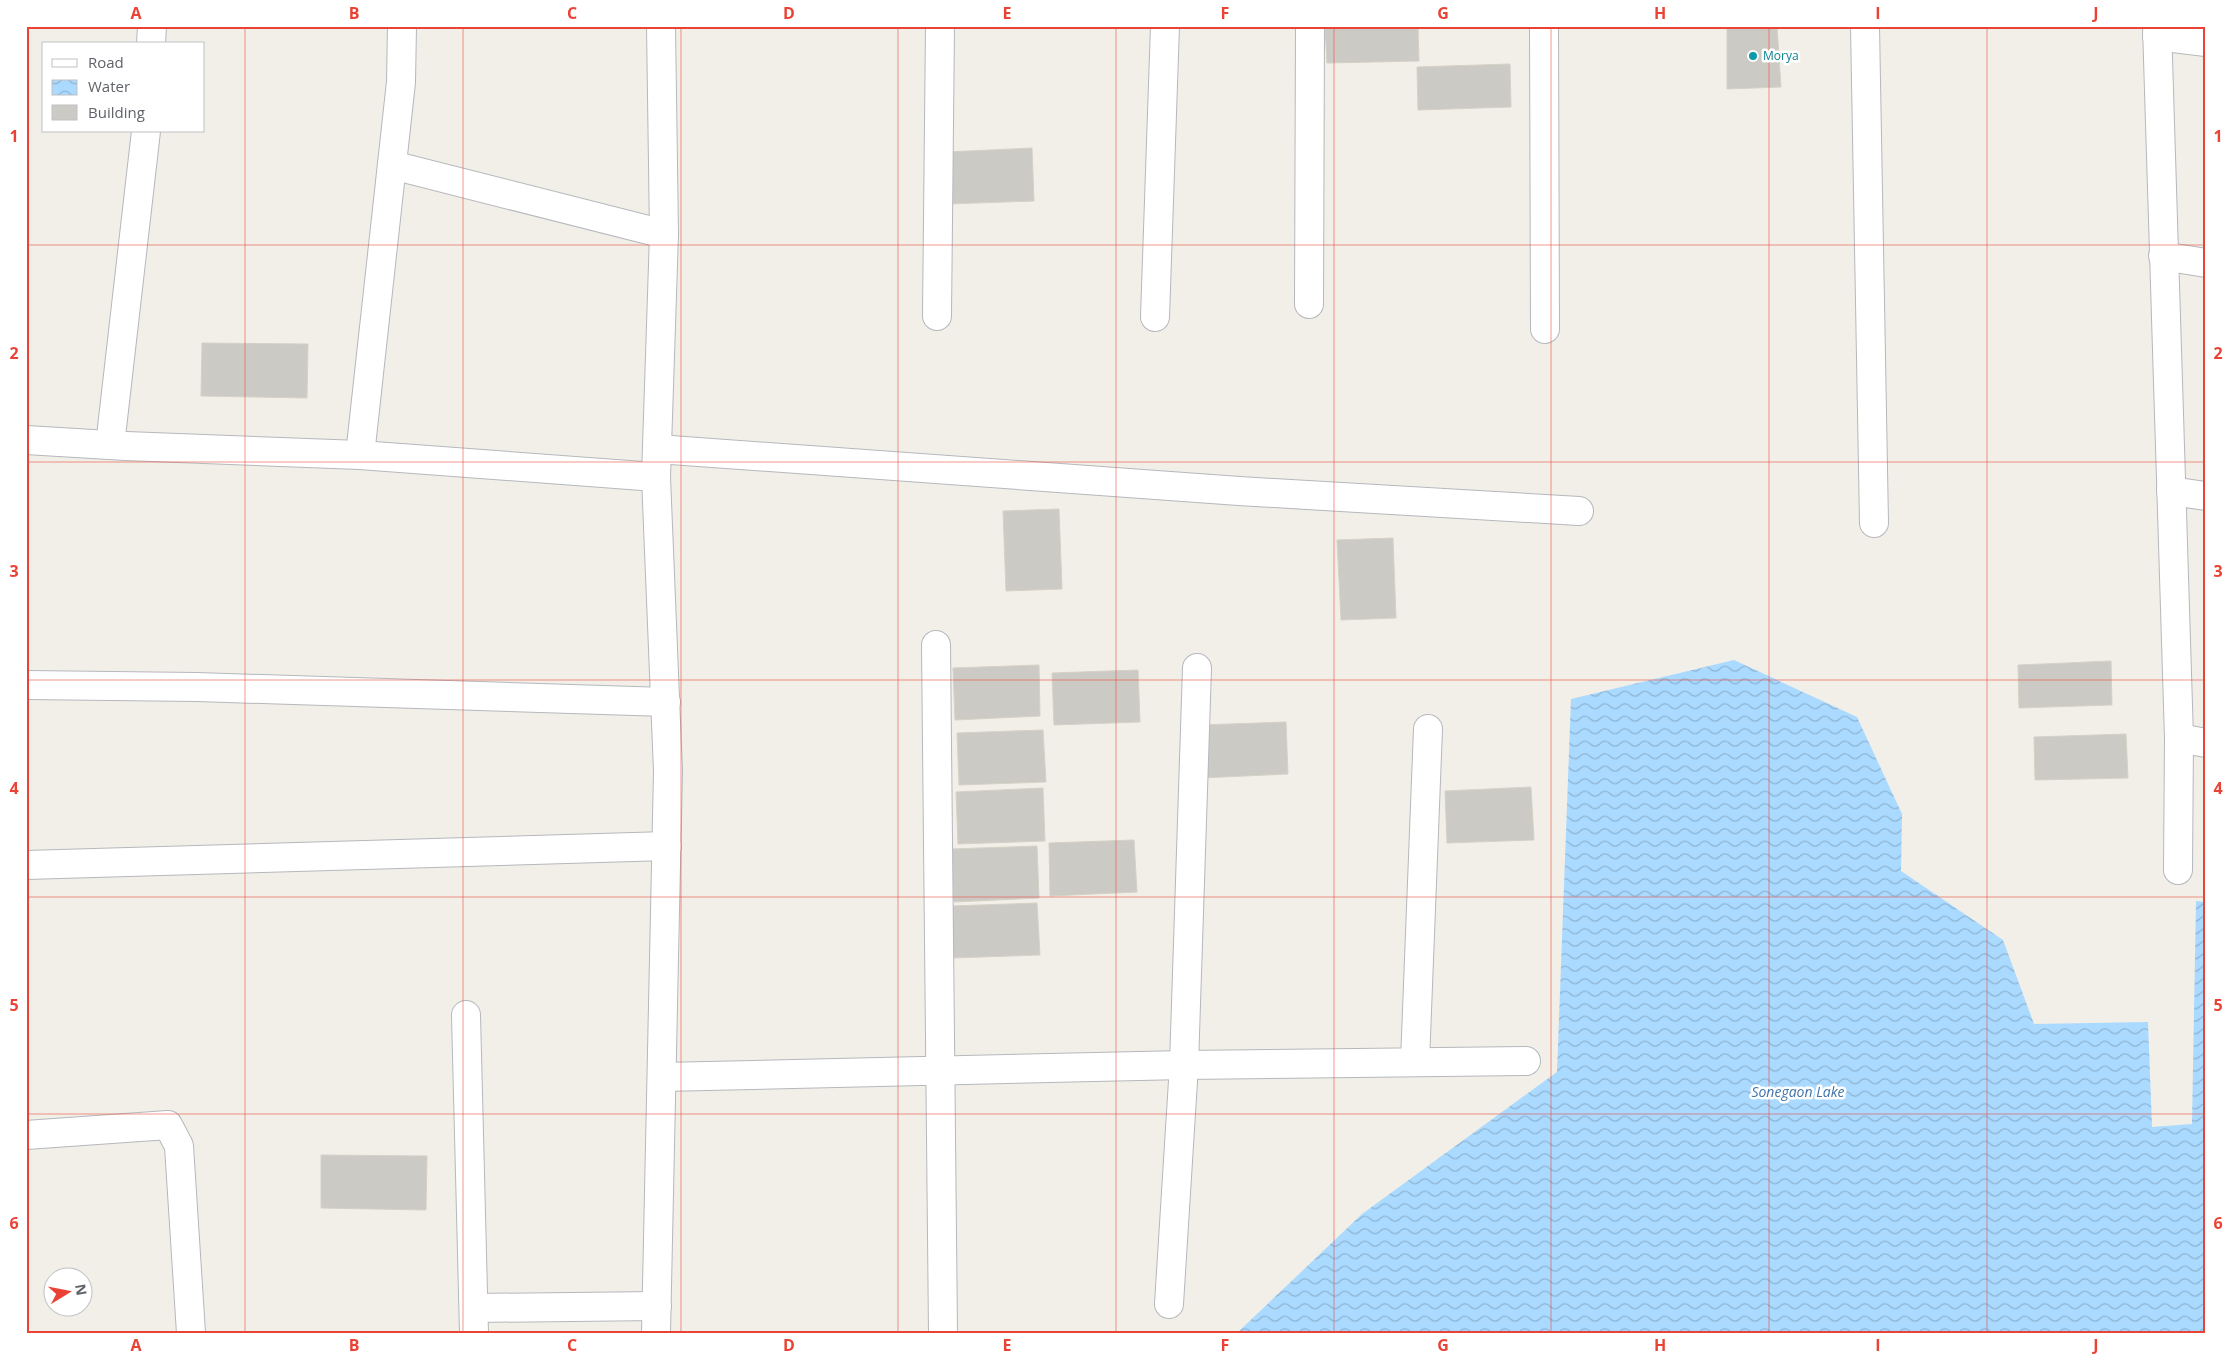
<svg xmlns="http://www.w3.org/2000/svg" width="2232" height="1359" viewBox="0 0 2232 1359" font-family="'Open Sans',sans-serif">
<defs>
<pattern id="water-waves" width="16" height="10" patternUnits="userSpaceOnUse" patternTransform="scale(1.25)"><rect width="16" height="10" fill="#aadaff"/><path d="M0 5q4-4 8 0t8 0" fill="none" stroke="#8eb4d2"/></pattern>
</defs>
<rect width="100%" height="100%" fill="#f1efe8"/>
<path fill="url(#water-waves)" d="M1734 660 1857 717 1902 814 1901 871 2003 940 2034 1024 2148 1022 2152 1127 2192 1124 2196 901 2206 902V1333H1237L1362 1214 1557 1072 1571 699Z"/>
<g fill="#cccac5" stroke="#d6d1c6">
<path d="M1325 26H1418L1419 61 1327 63Z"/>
<path d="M1727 26H1777L1781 87 1727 89Z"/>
<path d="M1510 64 1511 107 1418 110 1417 67Z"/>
<path d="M1032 148 1034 201 948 204 946 152Z"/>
<path d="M202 343 308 344 307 398 201 396Z"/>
<path d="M1059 509 1062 589 1006 591 1003 511Z"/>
<path d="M1393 538 1396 618 1341 620 1337 540Z"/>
<path d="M2111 661 2112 705 2019 708 2018 665Z"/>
<path d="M1039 665 1040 716 955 720 953 668Z"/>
<path d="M1138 670 1140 722 1054 725 1052 673Z"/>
<path d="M1286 722 1288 774 1202 778 1200 725Z"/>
<path d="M1043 730 1046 782 959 785 957 733Z"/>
<path d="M2126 734 2128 778 2035 780 2034 737Z"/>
<path d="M1531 787 1534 840 1447 843 1445 791Z"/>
<path d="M1043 788 1045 841 958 844 956 792Z"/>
<path d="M1134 840 1137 892 1050 896 1049 843Z"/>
<path d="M1037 846 1039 898 954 902 951 849Z"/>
<path d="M1037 903 1040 955 953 958 951 906Z"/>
<path d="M321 1155 427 1156 426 1210 321 1208Z"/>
</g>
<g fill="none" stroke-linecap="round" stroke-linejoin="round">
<g stroke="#b5b8bc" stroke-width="30">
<g id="minor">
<path d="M1544 26 1545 329"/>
<path d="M1865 26 1874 523"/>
<path d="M2157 26 2179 738 2178 870"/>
<path d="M2157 36 2206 42"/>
<path d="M151 44 152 26"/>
<path d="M392 165 664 234"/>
<path d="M2163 256 2206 263"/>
<path d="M1309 304 1310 26"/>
<path d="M937 316 940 26"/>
<path d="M1155 317 1165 26"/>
<path d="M26 440 126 446 360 455 656 477"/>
<path d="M110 445 146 131"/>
<path d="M657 449 1239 491 1579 511"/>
<path d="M360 455 401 82 402 26"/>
<path d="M2171 491 2206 496"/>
<path d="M936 645 943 1333"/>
<path d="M26 685 197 687 666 702"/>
<path d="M2179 738 2206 743"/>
<path d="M26 865 667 846"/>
<path d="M466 1015 474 1333"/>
<path d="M1415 1062 1428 729"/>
<path d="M662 1077 1184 1065 1526 1061"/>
<path d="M26 1135 168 1125 179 1146 191 1333"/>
<path d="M1169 1304 1184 1065 1197 668"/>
<path d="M474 1308 657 1306"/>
<path d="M656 1333 668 771 656 477 664 234 661 26"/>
</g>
</g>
<use href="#minor" stroke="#fff" stroke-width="28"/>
</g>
<path fill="none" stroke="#ea4335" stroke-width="1" stroke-opacity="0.55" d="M245 26V1333M463 26V1333M681 26V1333M898 26V1333M1116 26V1333M1334 26V1333M1551 26V1333M1769 26V1333M1987 26V1333M26 245H2206M26 462H2206M26 680H2206M26 897H2206M26 1114H2206"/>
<circle fill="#0f9aa8" stroke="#fff" stroke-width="2" cx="1753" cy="56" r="5"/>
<g text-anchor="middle" stroke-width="5" stroke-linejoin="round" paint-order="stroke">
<g font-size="12" fill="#0d838f" stroke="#fff" text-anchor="start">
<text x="1763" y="60">Morya</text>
</g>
<g font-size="14" font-style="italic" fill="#4174aa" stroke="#fff">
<text x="1798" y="1097">Sonegaon Lake</text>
</g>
</g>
<rect width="2232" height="1359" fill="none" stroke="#ffffff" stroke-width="55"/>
<rect x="42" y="42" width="162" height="90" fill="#ffffff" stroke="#bfc1c3"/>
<rect x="52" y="59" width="25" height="8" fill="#ffffff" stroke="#bfc1c3"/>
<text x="88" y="68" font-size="15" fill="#5f6368">Road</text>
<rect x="52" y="80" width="25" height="15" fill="url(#water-waves)" stroke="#bfc1c3"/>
<text x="88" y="92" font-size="15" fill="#5f6368">Water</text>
<rect x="52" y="105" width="25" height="15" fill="#cccac5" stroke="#bfc1c3"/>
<text x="88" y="118" font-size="15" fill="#5f6368">Building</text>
<g transform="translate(68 1292) rotate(80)"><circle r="24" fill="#ffffff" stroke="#bfc1c3"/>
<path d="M0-4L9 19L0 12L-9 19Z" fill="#ea4335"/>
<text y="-8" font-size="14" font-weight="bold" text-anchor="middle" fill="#5f6368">N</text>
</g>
<rect x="28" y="28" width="2176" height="1304" fill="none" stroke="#ea4335" stroke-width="2"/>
<g font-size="16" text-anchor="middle" font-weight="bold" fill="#ea4335">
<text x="136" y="19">A</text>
<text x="354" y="19">B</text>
<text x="572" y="19">C</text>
<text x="789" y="19">D</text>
<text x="1007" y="19">E</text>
<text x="1225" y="19">F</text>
<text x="1443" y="19">G</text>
<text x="1660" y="19">H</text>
<text x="1878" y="19">I</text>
<text x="2096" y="19">J</text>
<text x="14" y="142">1</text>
<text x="2218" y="142">1</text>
<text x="14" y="359">2</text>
<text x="2218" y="359">2</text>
<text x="14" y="577">3</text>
<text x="2218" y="577">3</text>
<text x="14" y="794">4</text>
<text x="2218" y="794">4</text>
<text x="14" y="1011">5</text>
<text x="2218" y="1011">5</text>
<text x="14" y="1229">6</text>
<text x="2218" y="1229">6</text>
<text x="136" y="1351">A</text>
<text x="354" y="1351">B</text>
<text x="572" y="1351">C</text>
<text x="789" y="1351">D</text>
<text x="1007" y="1351">E</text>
<text x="1225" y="1351">F</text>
<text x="1443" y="1351">G</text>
<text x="1660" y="1351">H</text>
<text x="1878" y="1351">I</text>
<text x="2096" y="1351">J</text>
</g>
</svg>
